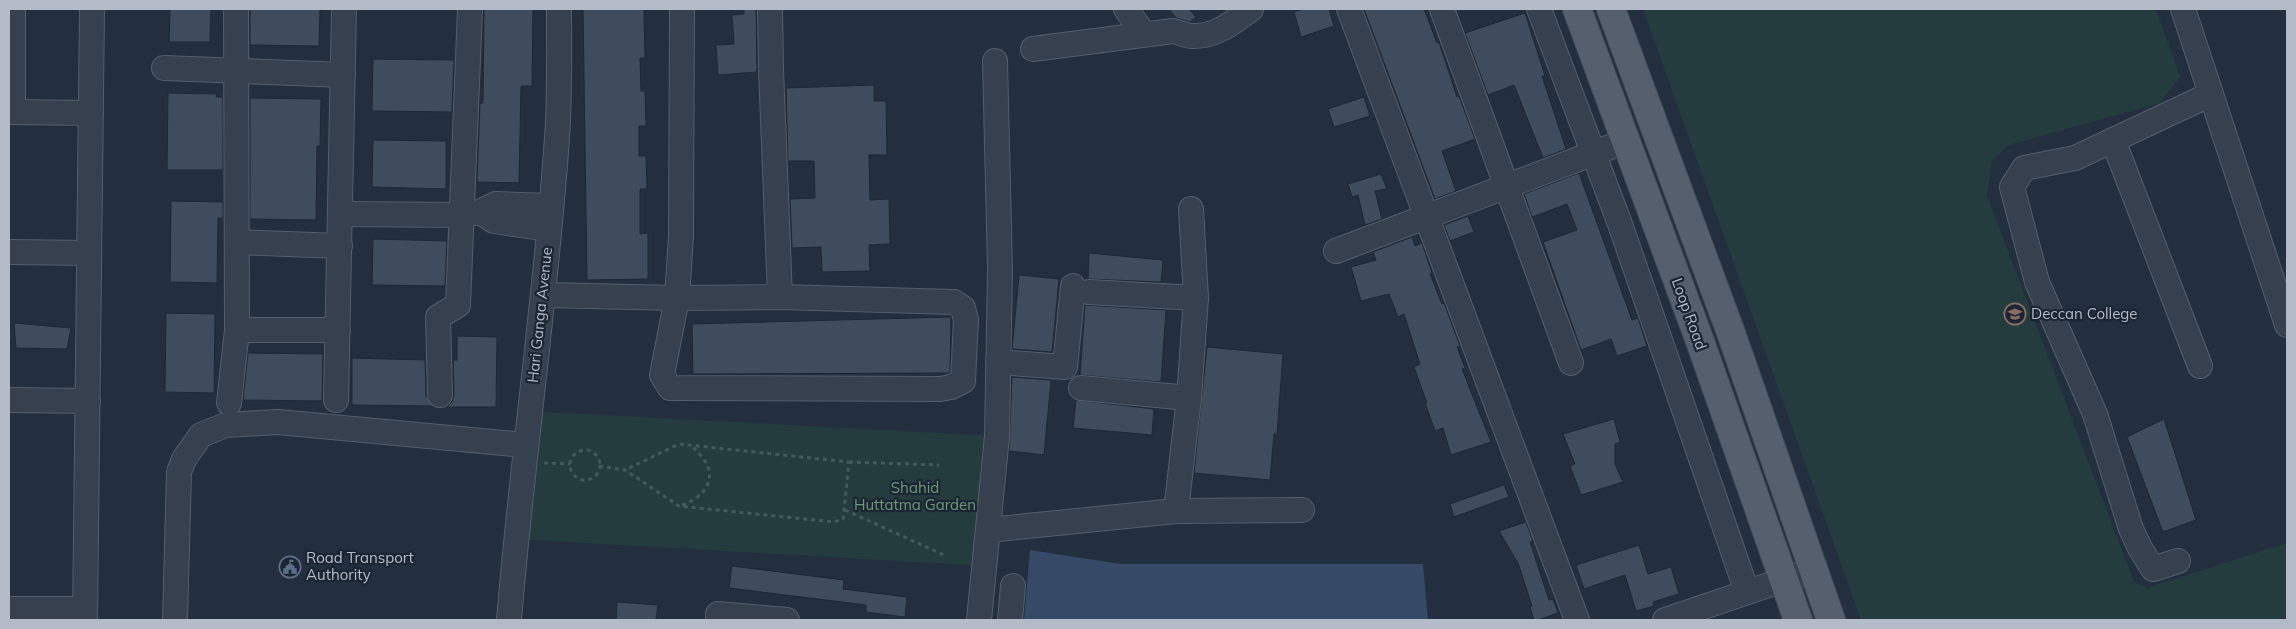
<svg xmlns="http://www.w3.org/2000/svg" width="2296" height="629" viewBox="0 0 2296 629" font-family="Mulish,sans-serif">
<rect width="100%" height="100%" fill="#232e3e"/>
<g fill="#253c3f">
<path d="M1643 9H2156L2180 77 2160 103 2009 145 1992 161 1987 196 2134 582 2147 588 2287 543V620H1861Z"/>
<path d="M529 411 997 436 984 566 515 539Z"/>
</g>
<path fill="#364966" d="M1030 550 1121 564H1423L1428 620H1024Z"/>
<g fill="#3f4c5e" stroke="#1e2735">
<path d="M170 9H211L210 42H169Z"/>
<path d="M250 9H320L319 46 250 45Z"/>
<path d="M484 9H533L532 86H521L519 183 477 182 480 103H483Z"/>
<path d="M583 9H644L645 58H640L641 91H645L646 126H639V156H646L647 189H640V234L648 233V279L587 280Z"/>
<path d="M744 9H756L757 72 718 75 716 45 734 44 732 15 744 14Z"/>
<path d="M1169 9H1189L1196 17 1190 22 1176 18Z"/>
<path d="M1304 9H1329L1334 26 1301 37 1294 12Z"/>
<path d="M1364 9H1424L1437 43 1439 42 1457 97 1459 96 1475 139 1442 151 1456 191 1435 199Z"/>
<path d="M1525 13 1545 76H1542L1566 149 1543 158 1514 85 1488 95 1465 33Z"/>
<path d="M373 59 454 60 452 112 372 111Z"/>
<path d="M874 85V101H886L887 155H869L870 200 889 199 890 244 869 245 870 271 822 272 821 247 792 248 790 199 815 198 814 161H788L786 88Z"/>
<path d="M168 93 217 94 216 97H223V170H167Z"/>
<path d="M1364 97 1370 116 1334 127 1328 109Z"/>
<path d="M250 98 321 99 320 146H317L316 220 250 219Z"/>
<path d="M373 140 446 141V189L372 187Z"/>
<path d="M1579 173 1632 320 1638 318 1647 346 1617 356 1611 339 1581 350 1543 242 1577 230 1567 204 1532 217 1524 194Z"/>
<path d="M1381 174 1387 189 1375 191 1382 219 1365 225 1358 195 1352 197 1348 184Z"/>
<path d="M171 201 223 202V218H218L217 283 170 282Z"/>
<path d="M1468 216 1474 232 1450 241 1444 225Z"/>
<path d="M1412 237 1415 246 1422 243 1432 273 1430 274 1442 304 1444 303 1460 346 1457 347 1465 368 1462 369 1491 442 1451 455 1443 428 1435 431 1425 403H1427L1414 367 1420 364 1404 314 1398 317 1389 294 1361 301 1351 267 1376 260 1373 252Z"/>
<path d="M373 239 447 241 445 286 372 285Z"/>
<path d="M1089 253 1163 260 1161 282 1088 279Z"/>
<path d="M1019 275 1059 279 1052 352 1012 349Z"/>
<path d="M1085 305 1166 310 1161 382 1080 375Z"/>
<path d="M166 313 215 314 214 393 165 392Z"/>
<path d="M951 317 950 372 948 373 693 374 692 324Z"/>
<path d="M14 323 71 328 67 349 16 348Z"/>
<path d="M457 336 497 337 496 407H447L452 402 454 395 453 360H457Z"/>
<path d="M1207 347 1283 354 1277 434H1274L1270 480 1194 473Z"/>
<path d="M248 353 323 354 322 401 243 400Z"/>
<path d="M352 358 425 360 426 396 433 406 352 405Z"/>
<path d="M1012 377 1051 380 1044 455 1009 451Z"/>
<path d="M1076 400 1154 409 1152 435 1073 428Z"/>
<path d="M1614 419 1620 442 1615 444V464L1623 482 1581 495 1570 466 1575 464 1563 434Z"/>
<path d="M2164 419 2196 520 2163 532 2127 437Z"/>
<path d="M1504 485 1509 497 1454 517 1450 504Z"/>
<path d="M1526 522 1533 541 1530 542 1549 600 1553 599 1558 613 1538 620H1534L1530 607 1532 606 1518 563 1499 531Z"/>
<path d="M1639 545 1648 574 1671 567 1679 594 1653 602 1654 606 1636 611 1625 575 1584 589 1576 565Z"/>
<path d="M732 566 844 580 843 589 907 597 905 617 866 612V605L729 588Z"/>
<path d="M617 602 658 605 656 620H616Z"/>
</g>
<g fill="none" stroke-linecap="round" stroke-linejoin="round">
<g stroke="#555e6c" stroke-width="26">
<g id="minor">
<path d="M13 9V112"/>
<path d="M770 9 771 69 780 297"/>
<path d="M1126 9 1144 34"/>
<path d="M1349 9 1577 620"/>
<path d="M1442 9 1571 363"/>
<path d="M1539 9 1620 224 1747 592"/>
<path d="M2183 9 2287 325"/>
<path d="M1033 49 1173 31C1179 32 1186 36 1192 36 1215 37 1234 22 1251 9"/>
<path d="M164 68 343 75"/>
<path d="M9 112 91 113"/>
<path d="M2113 140 2200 366"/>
<path d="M480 212 494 221 549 229"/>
<path d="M340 214 462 215 480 212 496 204 551 206"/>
<path d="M237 242 340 246"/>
<path d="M1336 251 1626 141"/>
<path d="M9 252 89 253"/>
<path d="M1089 292 1196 298"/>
<path d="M544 295 677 298 662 375 670 388 940 389 951 387 963 381 966 320 963 308 954 302 780 297 677 298 681 236 682 9"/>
<path d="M237 330H338"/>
<path d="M998 362 1065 367 1073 286"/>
<path d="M1081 388 1189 398"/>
<path d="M440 395 438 317 458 305 470 9"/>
<path d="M9 400 88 401"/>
<path d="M336 400 344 9"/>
<path d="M229 403 237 330 236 9"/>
<path d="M1176 511 1189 398 1196 298 1191 209"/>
<path d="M988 530 1176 511 1302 510"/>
<path d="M2178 561 2153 569 2140 548 2131 529 2095 414 2037 282 2012 187 2024 168 2075 158 2211 94"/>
<path d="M9 609H85"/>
<path d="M85 620 92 9"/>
<path d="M175 620 179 472 184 459 201 435 226 425 278 422 525 445"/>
<path d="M509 620C522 459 546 299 557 138 560 95 559 51 559 9"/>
<path d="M718 620V614L787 620"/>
<path d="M979 620 997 436 1000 270 995 61"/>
<path d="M1010 620 1013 586"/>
<path d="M1665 620 1813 570"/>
</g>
</g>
<g stroke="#404957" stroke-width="30">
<g id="major">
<path d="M1577 9 1701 344 1798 620"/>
<path d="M1611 9 1731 333 1831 620"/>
</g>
</g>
<g stroke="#43595c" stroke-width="3" stroke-dasharray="4 4" stroke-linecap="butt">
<circle cx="585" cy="465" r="15"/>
<path d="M849 462 939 465"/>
<path d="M544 463 570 464"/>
<path d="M599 466 625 470 679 506 834 522 843 519 849 462 679 444 625 470"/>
<path d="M682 505C697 500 715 486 708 467 705 459 697 451 691 445"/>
<path d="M845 510 944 555"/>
</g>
<use href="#minor" stroke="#37404e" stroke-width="24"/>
<use href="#major" stroke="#555f6e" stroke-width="28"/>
</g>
<defs>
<g id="university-ring" transform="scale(1.125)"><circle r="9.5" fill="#1c2533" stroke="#8d6e63" stroke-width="1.5"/><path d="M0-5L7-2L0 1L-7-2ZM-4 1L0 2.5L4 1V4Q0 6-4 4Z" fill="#8d6e63"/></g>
<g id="civic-ring" transform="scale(1.125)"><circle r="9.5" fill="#1c2533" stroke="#5c6f8a" stroke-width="1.5"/><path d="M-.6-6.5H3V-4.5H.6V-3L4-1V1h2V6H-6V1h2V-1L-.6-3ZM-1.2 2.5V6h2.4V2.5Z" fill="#5c6f8a"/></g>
</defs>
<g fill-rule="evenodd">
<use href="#university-ring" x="2015" y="314"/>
<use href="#civic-ring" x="290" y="567"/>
</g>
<g text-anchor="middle" stroke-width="4.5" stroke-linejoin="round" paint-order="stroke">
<g font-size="15" fill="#b3bbc9" stroke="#1c2533">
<text transform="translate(1689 314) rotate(70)" y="5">Loop Road</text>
<text transform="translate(540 315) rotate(-84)" y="5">Hari Ganga Avenue</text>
</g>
<g font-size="15" fill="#b3bbc9" stroke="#1c2533" text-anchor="start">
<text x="2031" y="319">Deccan College</text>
<text x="306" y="563">Road Transport<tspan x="306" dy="17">Authority</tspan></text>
</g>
<g font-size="15" fill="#6a9b76" stroke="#1c2533">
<text x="915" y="493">Shahid<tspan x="915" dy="17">Huttatma Garden</tspan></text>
</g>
</g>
<rect width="2296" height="629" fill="none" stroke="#b3bbc9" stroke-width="20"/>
</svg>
